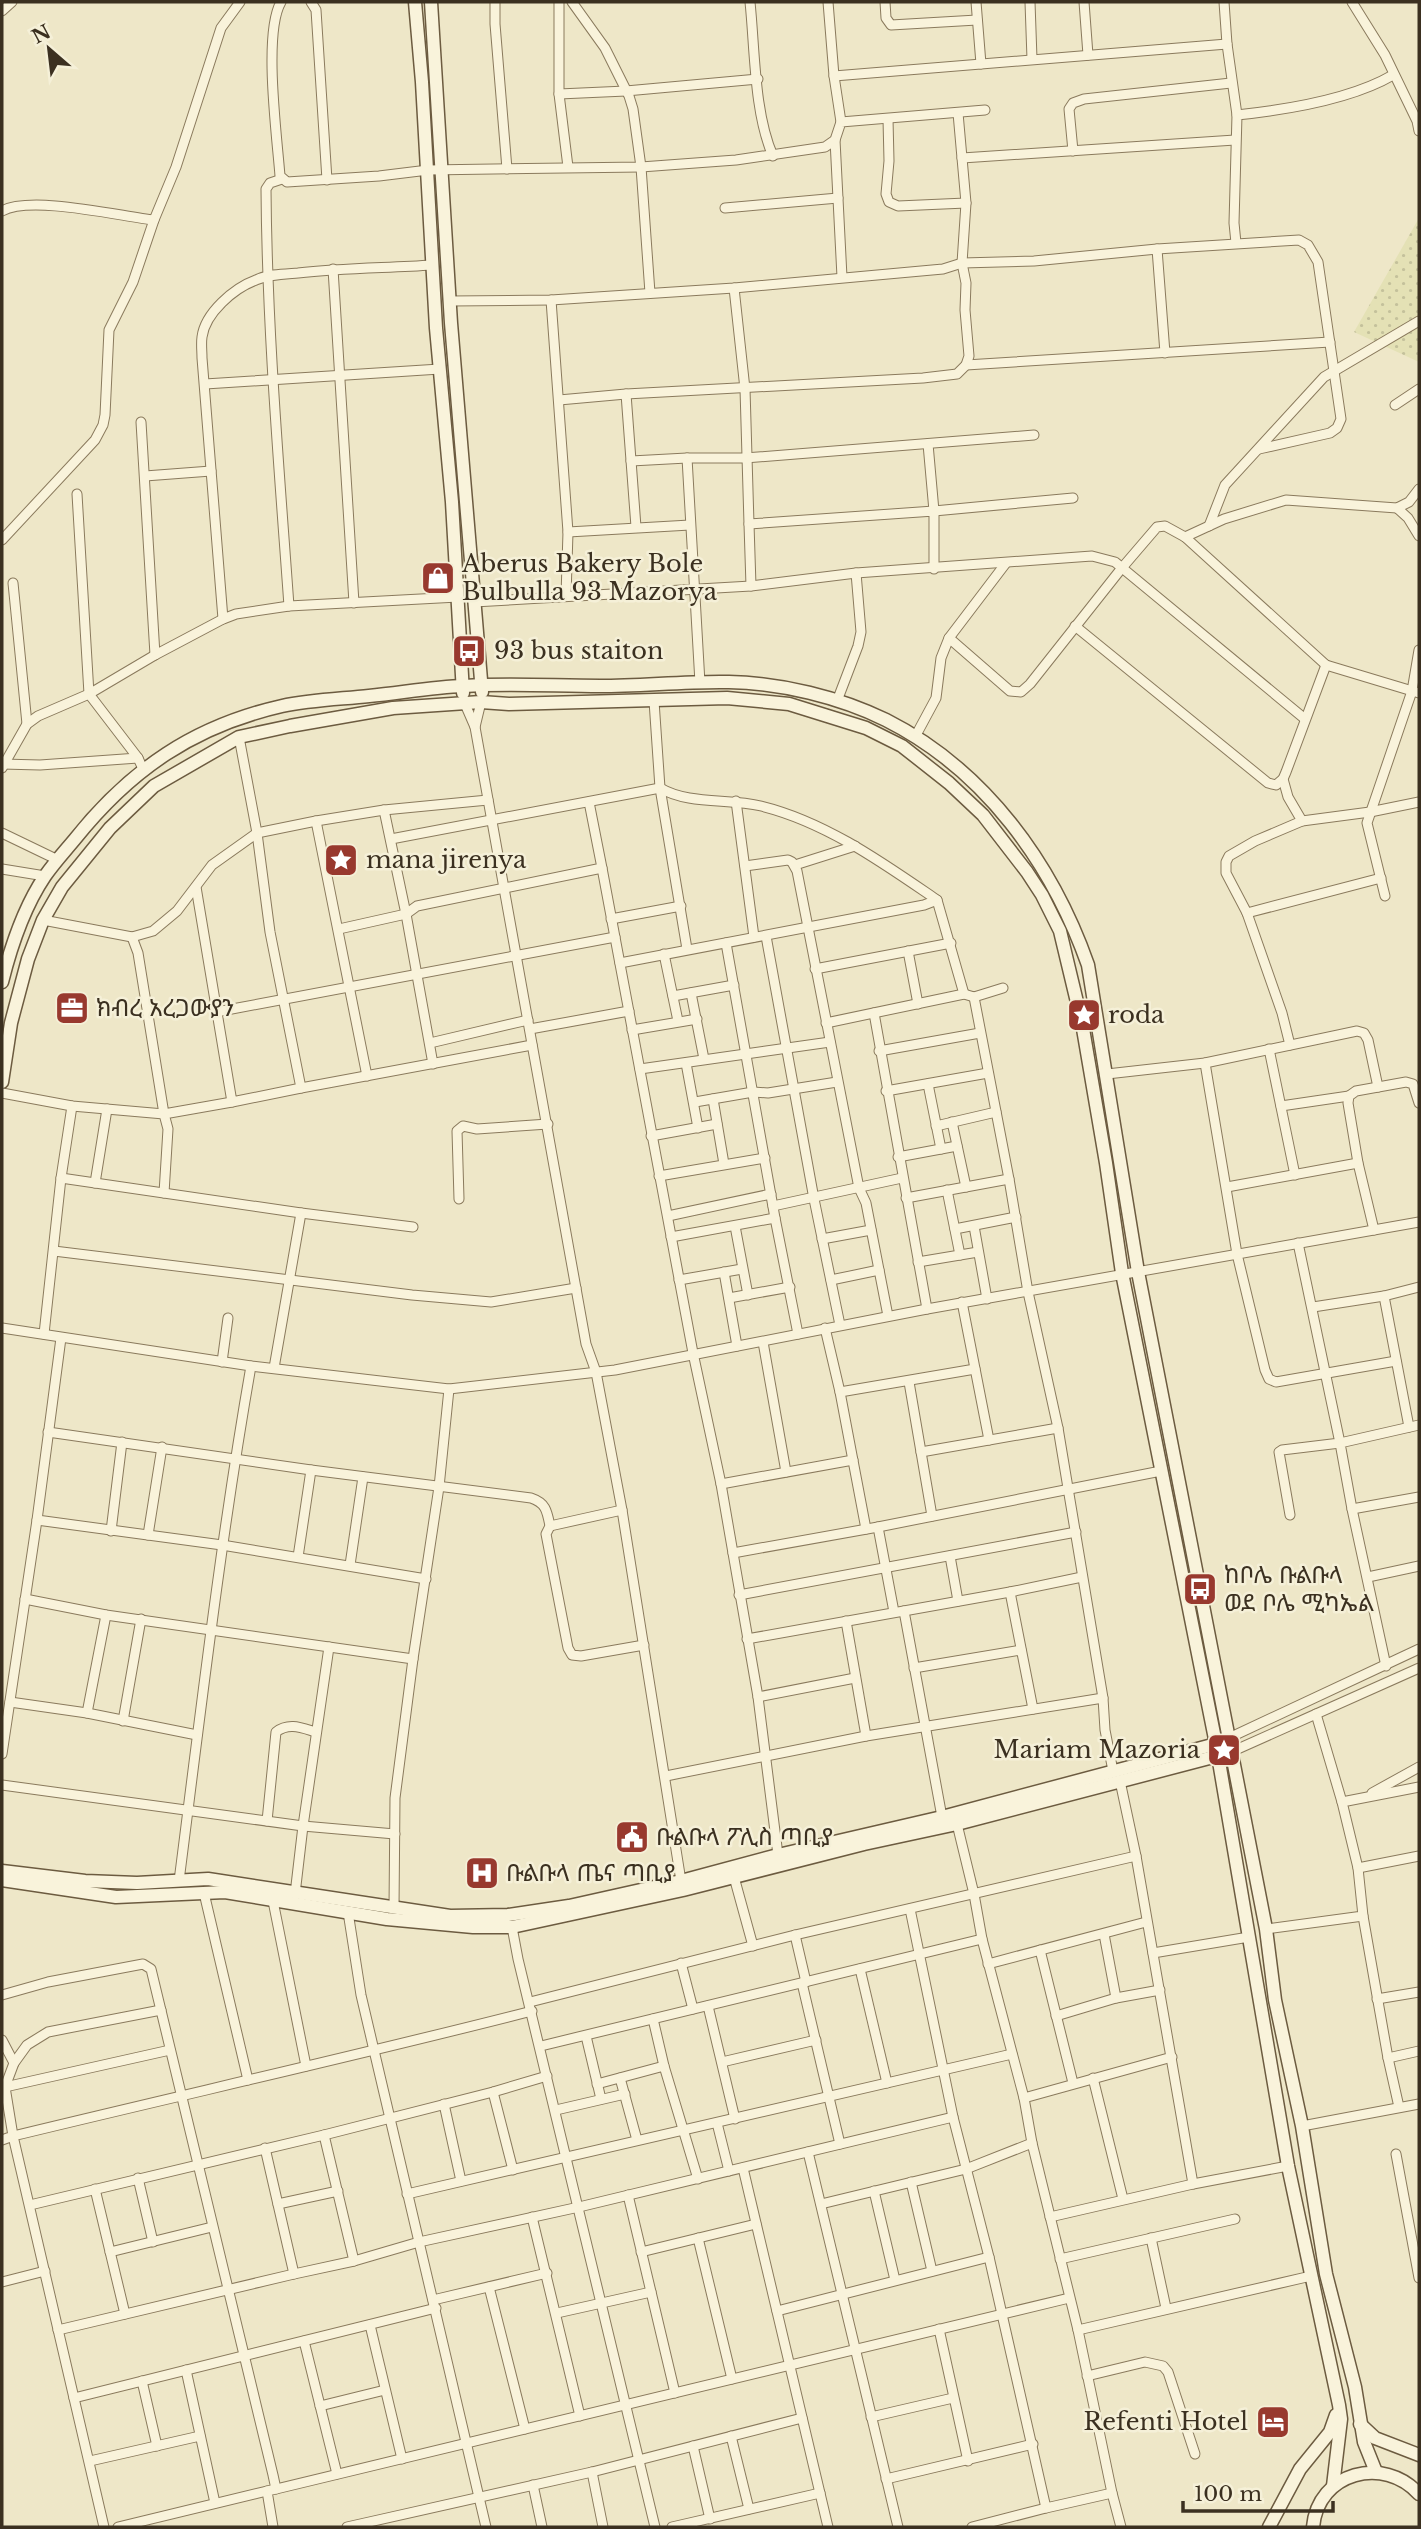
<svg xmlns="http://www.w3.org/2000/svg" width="1421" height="2529" viewBox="0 0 1421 2529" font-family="'Libre Baskerville','Noto Sans Ethiopic',serif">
<defs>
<pattern id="farmland-dots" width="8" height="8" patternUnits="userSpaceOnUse" patternTransform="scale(1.75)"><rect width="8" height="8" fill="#e4e1b5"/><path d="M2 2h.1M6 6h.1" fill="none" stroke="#c4c19b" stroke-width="1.8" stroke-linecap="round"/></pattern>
</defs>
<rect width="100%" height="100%" fill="#eee7c8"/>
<path fill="url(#farmland-dots)" d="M1419 218V362L1354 332Z"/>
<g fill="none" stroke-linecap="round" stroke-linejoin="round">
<g stroke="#8a7a5d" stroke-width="11">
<g id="street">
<path d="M281 2C263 33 277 136 280 176L287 182 379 176 428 170 641 167 736 160 825 147 835 140 841 122 985 110"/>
<path d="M311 2 316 10 327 180"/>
<path d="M495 2V24L507 169"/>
<path d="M559 2V94L568 167"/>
<path d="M572 2 605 48 629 96 633 109 641 167 650 293"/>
<path d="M750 2C755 50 754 113 773 156"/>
<path d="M828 2 834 76 841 122"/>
<path d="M885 2 886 18 891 25 977 20"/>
<path d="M976 2 981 64"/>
<path d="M1030 2 1032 59"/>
<path d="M1084 2 1088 55"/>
<path d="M1224 2 1227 44 1237 115"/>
<path d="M1352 2 1385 55 1417 121 1419 131"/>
<path d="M2 11 12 2"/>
<path d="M834 76 1227 44"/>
<path d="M559 94 626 91 758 79"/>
<path d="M888 119 889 161 886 194 889 202 898 206 966 203"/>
<path d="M835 140 842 277"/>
<path d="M1073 151 1069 109 1073 103 1084 99 1231 83"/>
<path d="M962 158 1235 140"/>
<path d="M282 179 270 183 266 189C267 328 279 467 289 606"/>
<path d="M725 208 838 198"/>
<path d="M2 211C31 195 119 216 154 220"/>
<path d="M1236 243 1234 223 1237 115C1284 110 1352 99 1393 75"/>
<path d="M1157 249 1165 353"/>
<path d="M333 269 354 603"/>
<path d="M734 288 745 389 749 524 934 511V569"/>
<path d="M551 300 568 532 566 596"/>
<path d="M450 301 551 300 734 288 943 269 962 263 1034 261 1157 249 1299 240 1308 245 1318 262 1341 419 1337 428 1330 433 1259 449"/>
<path d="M966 365 1330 342"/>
<path d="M205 384 440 369"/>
<path d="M626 394 636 527"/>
<path d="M559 400 626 394 923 378 957 374 966 365 969 356 965 310 966 283 962 263 966 203 958 113"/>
<path d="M1395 405 1419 389"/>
<path d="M141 422 155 655"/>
<path d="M928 444 934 511 1073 498"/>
<path d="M631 461 687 458"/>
<path d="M145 476 211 471"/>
<path d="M77 494 89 694 138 758 143 769"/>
<path d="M1397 508 1408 518 1419 536"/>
<path d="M749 524 751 586"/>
<path d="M1209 526 1225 485 1324 377 1419 321"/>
<path d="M568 532 690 525"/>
<path d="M1185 537 1224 519 1286 500 1397 508 1409 502 1419 489"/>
<path d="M2 540 95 440 103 425 105 415 109 330 133 282 154 220 176 167 221 28 240 2"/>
<path d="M13 583 27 724"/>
<path d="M474 602 751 586 856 573 1092 556 1115 562 1305 719"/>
<path d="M223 619 202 358C202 351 201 344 202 337 205 313 234 288 256 280 269 274 284 274 298 273 342 268 387 268 432 265"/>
<path d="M1075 626 1268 783 1276 785 1283 779 1286 772 1326 665"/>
<path d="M949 638 1010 691 1021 692 1030 684 1121 569 1157 527 1165 526 1185 537 1326 665 1419 693"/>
<path d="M700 683 687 458H745L1034 435"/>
<path d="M654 701 660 788 687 949"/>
<path d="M837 701 858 646 861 632 856 573"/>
<path d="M465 704 475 727 586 1344 596 1372 622 1510 681 1881"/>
<path d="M475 727 481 702"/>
<path d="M915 737 936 698 941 658 949 638 1006 563"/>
<path d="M2 764 40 765 138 758"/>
<path d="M2 768 27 724 38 716 89 694 155 655 223 619 236 614 289 606 458 597"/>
<path d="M1283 779 1288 797 1302 821"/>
<path d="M736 801 754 937"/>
<path d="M384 810 406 914 433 1064"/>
<path d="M316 821 384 810 488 800"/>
<path d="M2 833 58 860"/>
<path d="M391 839 660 788C689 805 728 798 761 806 826 822 883 863 937 900L964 994"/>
<path d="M795 865 855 846"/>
<path d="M745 866 788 860 792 862 797 871 859 1188 866 1203 888 1316"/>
<path d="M602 868 693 1353 721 1484 758 1697 778 1855"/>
<path d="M2 869 45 876"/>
<path d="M196 887 232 1102 301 1088 270 932 257 833 239 737"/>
<path d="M1385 896 1367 823 1412 691 1419 650"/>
<path d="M1247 913 1381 878"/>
<path d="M611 919 681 906"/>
<path d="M43 920 132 937 153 931 177 911 212 865 257 833 316 821 367 1076"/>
<path d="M339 929 406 914 417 906 602 868 589 802"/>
<path d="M766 936 814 1199 840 1325"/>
<path d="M132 937 138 953 164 1114 232 1102"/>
<path d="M726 943 775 1218 798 1334"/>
<path d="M908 951 918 1004"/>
<path d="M664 954 678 1021"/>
<path d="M620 963 924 905 937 900"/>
<path d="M815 969 951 943"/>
<path d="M691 993 704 1059"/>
<path d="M673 996 734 985"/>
<path d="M974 997 1009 1179 1028 1292 1058 1428 1103 1698 1105 1730 1113 1771"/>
<path d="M216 1012 615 937"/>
<path d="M874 1013 927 1309"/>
<path d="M826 1023 964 994 974 997 1003 988"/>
<path d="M530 1029 629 1011"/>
<path d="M632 1030 697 1019"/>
<path d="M430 1043 528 1020"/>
<path d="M1290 1045 1282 1013 1247 913 1226 873V862L1229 856 1255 841 1302 821 1370 812 1419 802"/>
<path d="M1269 1049 1295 1175"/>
<path d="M879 1051 980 1033"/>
<path d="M686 1063 698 1128"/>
<path d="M1205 1063 1237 1254 1265 1370 1269 1379 1276 1382 1396 1361"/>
<path d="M640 1069 830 1042"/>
<path d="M1107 1074 1205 1063 1357 1031 1364 1033 1368 1040 1378 1087"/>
<path d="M928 1084 941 1149"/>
<path d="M301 1088 532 1045"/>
<path d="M886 1091 988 1073"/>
<path d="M2 1093 72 1106 164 1114 168 1129 164 1193"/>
<path d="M713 1099 724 1164"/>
<path d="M695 1102 753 1092 768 1093 837 1082"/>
<path d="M1281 1106 1349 1096"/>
<path d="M952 1122 966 1187"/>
<path d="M936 1126 996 1112"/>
<path d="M651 1136 717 1124"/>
<path d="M898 1157 957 1146"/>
<path d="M659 1176 765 1158"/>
<path d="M61 1178 301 1213 413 1227"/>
<path d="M95 1183 107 1109"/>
<path d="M1227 1187 1358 1163"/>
<path d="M947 1190 960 1255"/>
<path d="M906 1198 1009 1179"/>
<path d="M459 1199 457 1131 463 1126 477 1129 548 1124"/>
<path d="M773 1206 902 1178"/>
<path d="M668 1216 771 1194"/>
<path d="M735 1226 748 1295"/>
<path d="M974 1226 987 1299"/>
<path d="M955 1229 1016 1217"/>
<path d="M1374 1230 1358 1163 1348 1103 1349 1096 1356 1091 1406 1082 1413 1084 1419 1103"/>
<path d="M671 1237 775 1218"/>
<path d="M822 1239 871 1230"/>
<path d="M54 1251 412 1295 491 1302 576 1288"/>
<path d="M918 1262 978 1252"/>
<path d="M724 1272 737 1346"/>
<path d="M679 1280 742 1269"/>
<path d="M831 1280 879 1270"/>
<path d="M729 1298 790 1287"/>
<path d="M962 1302 989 1440"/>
<path d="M1313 1307 1384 1296"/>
<path d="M2 1328 251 1366 449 1389 615 1370 927 1309 1419 1222"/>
<path d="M825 1328 840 1392 866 1529"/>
<path d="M44 1334 61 1178 72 1106"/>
<path d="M763 1342 786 1472"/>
<path d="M222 1362 228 1318"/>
<path d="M274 1368 301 1213"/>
<path d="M909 1382 932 1516"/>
<path d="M840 1392 975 1369"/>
<path d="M1409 1427 1384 1296 1419 1287"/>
<path d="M48 1432 311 1470 531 1498C546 1503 547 1511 550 1526L546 1534 568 1648 572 1655 581 1656 644 1645"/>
<path d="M921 1452 1058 1428"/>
<path d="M721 1484 853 1460"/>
<path d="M1352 1509 1419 1497"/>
<path d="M1290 1515 1279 1452 1282 1450 1340 1443 1298 1243"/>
<path d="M37 1520 222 1545 426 1579"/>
<path d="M550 1526 622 1510"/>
<path d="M878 1527 894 1612"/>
<path d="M111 1531 122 1442"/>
<path d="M148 1535 162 1447"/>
<path d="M733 1553 878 1527 1161 1471"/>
<path d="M950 1556 958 1601"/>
<path d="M298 1557 311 1470"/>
<path d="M350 1565 363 1477"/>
<path d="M1368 1577 1419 1566"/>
<path d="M1010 1592 1033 1709"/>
<path d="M739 1595 1076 1532"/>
<path d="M25 1599 106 1615 413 1659"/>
<path d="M904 1611 942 1817"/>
<path d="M846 1621 866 1736"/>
<path d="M747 1639 1010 1592 1082 1577"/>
<path d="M1386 1666 1352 1509 1340 1443 1419 1425"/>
<path d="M914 1668 1021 1650"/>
<path d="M758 1697 855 1678"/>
<path d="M10 1702 87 1713 197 1735"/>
<path d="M87 1713 106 1615"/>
<path d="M1316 1714 1342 1802"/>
<path d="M123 1721 141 1619"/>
<path d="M1216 1744 1419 1649"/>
<path d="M2 1754 37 1520 61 1338"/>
<path d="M1217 1756 1231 1752 1419 1668"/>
<path d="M666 1776 866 1736 1103 1698"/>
<path d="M1120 1781 1136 1856 1193 2184"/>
<path d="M2 1785 303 1826 395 1834"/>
<path d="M1372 1793 1419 1767"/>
<path d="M267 1821 276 1732C289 1722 302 1728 316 1732"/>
<path d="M957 1824 974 1894 982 1939 1024 2098"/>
<path d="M1358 1868 1419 1856"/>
<path d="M734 1877 753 1946"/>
<path d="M179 1881C201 1709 221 1537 251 1366"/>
<path d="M204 1893 248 2080"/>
<path d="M295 1894 303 1826 329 1647"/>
<path d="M272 1896 306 2066"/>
<path d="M394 1908 395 1798 413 1659 439 1487 449 1389"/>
<path d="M910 1909 953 2117 989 2257 1046 2508 1112 2493 1121 2527"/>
<path d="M348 1912 361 1995 486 2527"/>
<path d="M1363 1916 1388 2058 1399 2107"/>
<path d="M512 1927 518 1959 655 2527"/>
<path d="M1266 1929 1363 1916 1358 1868 1342 1802 1419 1787"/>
<path d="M1104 1934 1116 1998"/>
<path d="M795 1935 806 1982"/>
<path d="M1040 1950 1073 2083"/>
<path d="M1153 1953 1249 1937"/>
<path d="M681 1963 693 2009"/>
<path d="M988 1964 1146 1922"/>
<path d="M860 1969 887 2083"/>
<path d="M802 1983 840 2144"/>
<path d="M2 1995 48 1982 143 1964 151 1969 273 2475 276 2489 267 2491 273 2527"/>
<path d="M1377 1999 1419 1992"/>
<path d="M530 2002 795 1935 1136 1856"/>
<path d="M708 2006 735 2119"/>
<path d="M1056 2016 1116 1998 1160 1990"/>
<path d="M653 2019 664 2066 698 2179"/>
<path d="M586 2036 601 2099"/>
<path d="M2 2040 14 2063"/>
<path d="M541 2046 982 1939"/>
<path d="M1388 2058 1419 2051"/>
<path d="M722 2062 816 2040"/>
<path d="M620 2078 637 2140"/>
<path d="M1093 2078 1123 2199"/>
<path d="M597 2084 664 2066"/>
<path d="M5 2087 170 2050"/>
<path d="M493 2092 513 2170"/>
<path d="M444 2104 461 2181"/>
<path d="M556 2110 625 2094"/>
<path d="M717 2123 729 2171"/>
<path d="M1302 2126 1419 2104"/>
<path d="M324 2135 354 2261"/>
<path d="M2 2140 13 2136 5 2087 14 2063 27 2045 48 2032 161 2010"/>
<path d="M1032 2143 1024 2098 1172 2057"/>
<path d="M265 2148 294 2274"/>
<path d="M808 2152 898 2527"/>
<path d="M1396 2154 1419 2278"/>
<path d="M743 2168 828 2527"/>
<path d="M138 2178 153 2242"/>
<path d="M911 2182 932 2271"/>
<path d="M95 2189 125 2314"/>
<path d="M874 2191 895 2280"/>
<path d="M407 2194 1012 2054"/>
<path d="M628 2195 675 2393"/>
<path d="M278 2204 338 2191"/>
<path d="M821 2204 966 2169 1032 2143 1078 2330 1112 2493"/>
<path d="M30 2205 324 2135 493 2092 547 2076"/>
<path d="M532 2217 580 2416"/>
<path d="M1050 2217 1193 2184 1288 2166"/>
<path d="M698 2238 732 2379"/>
<path d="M1151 2238 1166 2308"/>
<path d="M110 2252 212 2227"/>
<path d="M641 2252 756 2224"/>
<path d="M1060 2259 1235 2219"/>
<path d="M2 2282 45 2271"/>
<path d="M489 2287 525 2429"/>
<path d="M433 2300 547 2273"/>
<path d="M777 2311 989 2257"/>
<path d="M557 2313 651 2292"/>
<path d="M370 2325 402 2459"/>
<path d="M939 2329 968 2461"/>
<path d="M58 2330 294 2274 354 2261 419 2242 579 2207 953 2117"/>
<path d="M1078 2330 1311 2276"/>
<path d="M304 2341 337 2474"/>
<path d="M186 2370 215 2503"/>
<path d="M1087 2376 1145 2362 1163 2366 1168 2372 1195 2454"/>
<path d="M142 2381 157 2446"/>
<path d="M74 2398 436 2308"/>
<path d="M320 2406 385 2390"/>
<path d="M871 2417 953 2398"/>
<path d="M731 2436 749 2509"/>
<path d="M693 2446 710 2519"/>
<path d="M90 2461 200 2436"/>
<path d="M592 2472 603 2527"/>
<path d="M886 2479 1033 2444"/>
<path d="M533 2485 542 2527"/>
<path d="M276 2489 1069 2298"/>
<path d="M104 2527 13 2136C186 2094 360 2055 532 2011"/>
<path d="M118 2527 267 2491"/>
<path d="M347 2527 592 2472 802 2418"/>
<path d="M672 2527 820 2493"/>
<path d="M972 2527 1046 2508"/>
</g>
</g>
<g stroke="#6c5b40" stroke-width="15">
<g id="secondary">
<path d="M415 2 422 82 436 328 452 502 463 693"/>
<path d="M431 2 451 323 482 692"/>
<path d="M2 982C11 946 24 907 45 876 54 863 65 851 75 839 131 769 194 726 282 706 310 700 341 699 369 696 401 693 432 687 464 686 509 683 555 686 600 686 643 686 686 681 729 682 781 683 839 697 886 720 985 770 1052 863 1088 965L1138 1272 1266 1929 1275 2000 1302 2126 1326 2274 1355 2387 1364 2442 1376 2472"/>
<path d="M2 1082 11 1023 28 959 43 920 62 887 110 828 154 786 239 737 290 726 393 708 481 702 509 704 727 698 789 704 866 728 902 746 949 783 983 815 1027 872 1042 895 1060 931 1082 1023 1106 1163 1122 1273 1216 1744 1288 2166 1339 2405 1341 2419 1333 2486"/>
<path d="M2 1871 85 1881 137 1883 208 1879 450 1916 508 1915 569 1906 681 1881 778 1855 942 1817 1216 1744"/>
<path d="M2 1880 116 1897 225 1892 387 1919 473 1927H512L683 1890 864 1844 957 1824 1217 1756"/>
<path d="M1360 2424 1375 2438 1419 2455"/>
<path d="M1269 2527 1300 2469 1330 2432 1336 2415"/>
<path d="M1313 2527C1318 2472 1384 2455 1419 2494"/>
</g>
</g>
<use href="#street" stroke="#f9f3db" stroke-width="9"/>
<use href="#secondary" stroke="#f9f3db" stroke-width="12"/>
</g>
<defs>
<g id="shop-square" transform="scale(1.75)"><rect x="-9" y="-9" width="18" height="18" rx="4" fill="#98392e" stroke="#f5f0d8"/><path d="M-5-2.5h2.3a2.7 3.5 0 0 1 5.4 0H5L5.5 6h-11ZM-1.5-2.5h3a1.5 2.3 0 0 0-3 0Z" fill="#fff"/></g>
<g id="bus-square" transform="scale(1.75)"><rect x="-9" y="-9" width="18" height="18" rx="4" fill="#98392e" stroke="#f5f0d8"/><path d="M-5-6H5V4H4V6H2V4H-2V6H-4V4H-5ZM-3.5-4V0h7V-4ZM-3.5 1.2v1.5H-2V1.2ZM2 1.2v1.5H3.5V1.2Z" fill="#fff"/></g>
<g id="sight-square" transform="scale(1.75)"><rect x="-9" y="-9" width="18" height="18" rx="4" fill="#98392e" stroke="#f5f0d8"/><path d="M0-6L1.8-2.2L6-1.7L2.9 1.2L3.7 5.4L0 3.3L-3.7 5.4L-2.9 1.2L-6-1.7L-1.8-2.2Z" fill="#fff"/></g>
<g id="office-square" transform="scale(1.75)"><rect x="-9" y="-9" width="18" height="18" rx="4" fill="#98392e" stroke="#f5f0d8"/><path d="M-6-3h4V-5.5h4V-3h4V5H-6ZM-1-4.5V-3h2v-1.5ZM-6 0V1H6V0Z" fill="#fff"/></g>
<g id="civic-square" transform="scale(1.75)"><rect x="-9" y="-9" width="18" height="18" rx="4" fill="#98392e" stroke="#f5f0d8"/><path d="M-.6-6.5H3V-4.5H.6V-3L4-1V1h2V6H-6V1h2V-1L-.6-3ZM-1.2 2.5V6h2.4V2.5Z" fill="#fff"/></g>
<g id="hospital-square" transform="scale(1.75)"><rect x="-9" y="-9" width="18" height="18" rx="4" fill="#98392e" stroke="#f5f0d8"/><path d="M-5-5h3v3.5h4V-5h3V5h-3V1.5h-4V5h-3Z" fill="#fff"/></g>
<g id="hotel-square" transform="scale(1.75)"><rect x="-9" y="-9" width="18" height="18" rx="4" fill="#98392e" stroke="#f5f0d8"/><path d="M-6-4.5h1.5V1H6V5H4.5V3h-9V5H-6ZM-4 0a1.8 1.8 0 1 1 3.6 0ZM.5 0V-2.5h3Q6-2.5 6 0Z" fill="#fff"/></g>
</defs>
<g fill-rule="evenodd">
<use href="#shop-square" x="438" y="578"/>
<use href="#bus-square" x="469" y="651"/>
<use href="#sight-square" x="341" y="860"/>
<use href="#office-square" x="72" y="1008"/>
<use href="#sight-square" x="1084" y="1015"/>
<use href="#bus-square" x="1200" y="1589"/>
<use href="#sight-square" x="1224" y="1750"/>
<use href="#civic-square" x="632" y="1837"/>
<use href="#hospital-square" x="482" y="1873"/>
<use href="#hotel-square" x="1273" y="2422"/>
</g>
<g text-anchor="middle" stroke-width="5" stroke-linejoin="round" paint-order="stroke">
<g font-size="24" fill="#3b3020" stroke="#f5f0d8" text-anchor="start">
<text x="462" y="572">Aberus Bakery Bole<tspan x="462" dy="28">Bulbulla 93 Mazorya</tspan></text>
<text x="494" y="659">93 bus staiton</text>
<text x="366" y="868">mana jirenya</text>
<text x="96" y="1016">ክብረ አረጋውያን</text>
<text x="1108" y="1023">roda</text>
<text x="1224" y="1583">ከቦሌ ቡልቡላ<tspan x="1224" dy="28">ወደ ቦሌ ሚካኤል</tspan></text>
<text x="1200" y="1758" text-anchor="end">Mariam Mazoria</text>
<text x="656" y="1845">ቡልቡላ ፖሊስ ጣቢያ</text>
<text x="506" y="1881">ቡልቡላ ጤና ጣቢያ</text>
<text x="1248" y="2430" text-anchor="end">Refenti Hotel</text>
</g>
</g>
<rect width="1421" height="2529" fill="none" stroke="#3b3020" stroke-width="7"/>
<g transform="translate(49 49) rotate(332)" stroke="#f5f0d8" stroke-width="5" paint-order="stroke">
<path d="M0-5L12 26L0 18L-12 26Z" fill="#3b3020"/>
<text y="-10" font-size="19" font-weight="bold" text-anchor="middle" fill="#3b3020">N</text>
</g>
<path d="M1183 2501v10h150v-10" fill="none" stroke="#3b3020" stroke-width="3.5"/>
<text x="1194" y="2501" font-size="21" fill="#3b3020" stroke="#f5f0d8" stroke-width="5" paint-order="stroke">100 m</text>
</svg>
